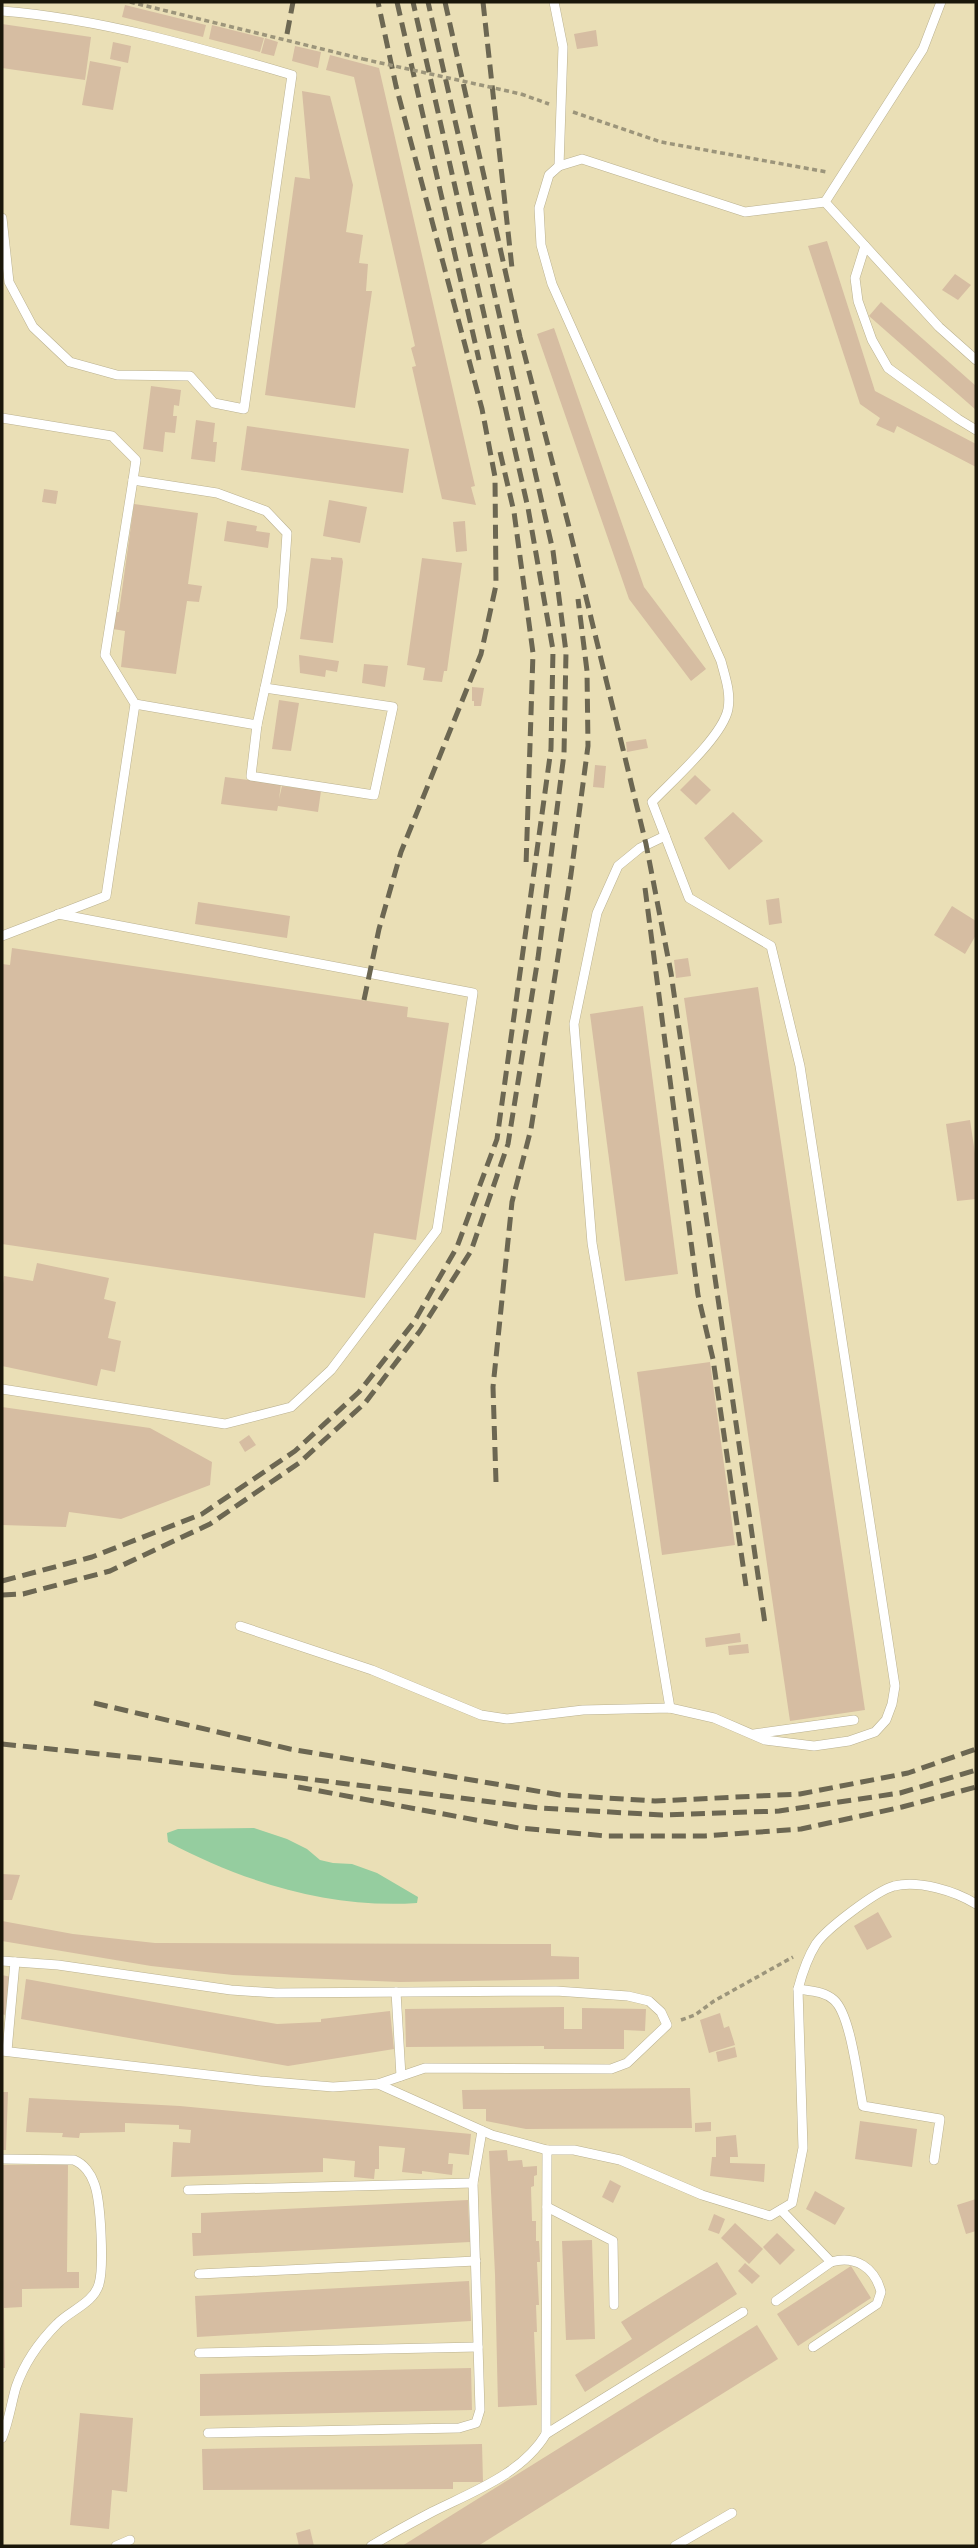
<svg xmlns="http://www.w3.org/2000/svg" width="978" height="2548" viewBox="0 0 978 2548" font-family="Rubik,sans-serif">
<rect width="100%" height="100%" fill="#f4ebc8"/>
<path fill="#eadfb6" d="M2 2H976V1890L973 1891 976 1897V2546H2Z"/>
<path fill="#95cd9f" d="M254 1828 287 1839 307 1849 320 1860 333 1863 352 1864 377 1873 418 1897 417 1903C331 1909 243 1882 168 1842L167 1833 178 1829Z"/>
<g fill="#d6bda2">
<path d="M125 5 206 25 203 37 122 17Z"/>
<path d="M2 24 91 37 85 80 2 68Z"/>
<path d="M212 25 264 38 260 52 209 39Z"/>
<path d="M596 30 598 46 577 49 574 34Z"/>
<path d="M265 38 278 42 274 56 261 53Z"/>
<path d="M113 42 131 46 128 63 110 59Z"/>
<path d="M295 46 321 52 318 68 292 61Z"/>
<path d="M330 55 379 68 475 486 471 487 476 505 442 499 412 367 416 366 411 348 415 346 354 77 326 70Z"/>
<path d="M90 61 121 67 113 110 82 105Z"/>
<path d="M302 91 330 96 353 185 346 232 363 235 359 263 368 264 366 291H372L355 408 265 395 295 177 310 179Z"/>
<path d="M827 241 875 391 976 444V467L897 426 894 433 876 425 880 418 860 404 808 246Z"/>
<path d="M955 274 971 285 958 300 942 290Z"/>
<path d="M881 302 976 386V410L869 316Z"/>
<path d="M554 328 644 587 706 669 691 681 629 599 537 334Z"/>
<path d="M151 386 181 390 179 406 174 405 173 416H177L175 433 165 432 163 452 143 449Z"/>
<path d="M196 420 215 423 213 442H217L215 462 191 459Z"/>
<path d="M247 426 409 449 403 493 241 470Z"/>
<path d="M44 489 58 491 56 504 42 502Z"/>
<path d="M329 500 367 507 360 543 323 536Z"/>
<path d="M134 504 198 513 188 584 202 586 199 602 187 601 176 674 121 667 125 631 113 629 116 612H119Z"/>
<path d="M227 521 257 526 256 531 270 533 268 548 224 541Z"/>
<path d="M465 521 467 551 456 552 453 522Z"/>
<path d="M331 557 342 558 343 562 333 643 300 639 311 558 331 560Z"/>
<path d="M422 558 462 563 447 671H444L442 682 423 680 425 668 407 665Z"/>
<path d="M299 655 339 661 337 672 326 670 325 677 300 673Z"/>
<path d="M364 664 388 666 385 687 362 683Z"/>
<path d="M472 687 484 688 481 706H474V701H472Z"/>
<path d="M279 700 299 703 291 751 272 749Z"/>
<path d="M646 739 648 748 627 752 626 742Z"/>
<path d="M595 765 606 766 604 788 593 787Z"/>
<path d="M695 775 711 790 696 805 680 790Z"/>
<path d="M225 777 281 784 279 799 282 786 321 791 318 812 278 806 277 811 221 804Z"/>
<path d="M733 812 763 841 729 870 704 838Z"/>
<path d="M779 898 782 923 769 925 766 900Z"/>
<path d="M198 902 290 916 287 938 195 924Z"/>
<path d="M952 906 976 921V935L965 954 934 935Z"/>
<path d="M12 948 408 1007 407 1017 449 1023 416 1240 374 1233 365 1298 2 1244V964L10 965Z"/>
<path d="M688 958 691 976 676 978 674 960Z"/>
<path d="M758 987 865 1710 790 1721 684 998Z"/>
<path d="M643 1006 678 1274 625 1281 590 1014Z"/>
<path d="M970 1120 976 1160V1199L957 1201 946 1124Z"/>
<path d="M37 1263 109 1278 104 1299 116 1302 108 1338 121 1341 115 1372 101 1369 97 1386 2 1366V1291L4 1276 33 1281Z"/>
<path d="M710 1362 735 1545 662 1555 637 1372Z"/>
<path d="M2 1407 150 1428 212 1462 210 1485 121 1519 69 1512 66 1527 2 1525Z"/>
<path d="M249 1435 256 1445 245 1452 239 1442Z"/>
<path d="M740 1633 741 1642 706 1647 705 1638Z"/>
<path d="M748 1644 749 1653 729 1655 728 1646Z"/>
<path d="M2 1874 20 1875 12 1900H2Z"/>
<path d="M878 1912 892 1937 867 1950 854 1926Z"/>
<path d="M2 1921 73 1934 155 1943 551 1944V1956L579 1957V1979L400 1982 233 1975 151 1966 2 1941Z"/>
<path d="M2 1975 11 1977 5 2015 2 2014Z"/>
<path d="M26 1979 277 2024 321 2022V2019L390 2011 394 2049 288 2066 21 2019Z"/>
<path d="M564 2007V2029H582V2008L646 2009 645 2031 624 2030V2049H544V2046L406 2047 405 2009Z"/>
<path d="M720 2013 724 2028 729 2026 735 2045 709 2053 700 2020Z"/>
<path d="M735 2047 737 2057 718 2062 716 2052Z"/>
<path d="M690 2088 692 2128 526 2129 486 2121V2109H463L462 2090Z"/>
<path d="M2 2092H8L6 2150H2Z"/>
<path d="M29 2098 180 2106 471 2134 469 2155 449 2153 448 2164H453L452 2175 422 2171V2174L402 2172 405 2148 379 2146V2169H375L374 2179 354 2177 355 2161 323 2158V2172L171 2177 173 2142 190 2143 191 2130 179 2129V2125L125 2123V2132L80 2133 79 2138 62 2137 63 2133 26 2132Z"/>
<path d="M860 2121 917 2129 912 2167 855 2159Z"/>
<path d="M711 2122V2131L695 2132V2123Z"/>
<path d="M736 2135 738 2157H730V2163L765 2164 764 2182 710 2176 712 2157H716V2137Z"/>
<path d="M507 2150 508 2161 522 2160 523 2167 537 2166V2175L534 2176V2186L531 2187 532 2221H536V2241H539L540 2262H537L539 2305H536L537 2332H534L537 2405 498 2407 495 2274 489 2151Z"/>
<path d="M2 2165H68L67 2272H79V2288L22 2289V2307L4 2308 5 2368H2Z"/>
<path d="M610 2180 621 2186 613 2203 602 2197Z"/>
<path d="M815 2191 845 2208 835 2225 806 2209Z"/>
<path d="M976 2199V2231L966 2234 957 2205Z"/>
<path d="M468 2200 470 2242 193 2256 192 2233H201V2213Z"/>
<path d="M714 2214 725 2219 719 2234 708 2230Z"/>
<path d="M735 2223 763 2249 749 2264 721 2238Z"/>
<path d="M777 2233 795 2250 780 2265 763 2247Z"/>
<path d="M592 2240 595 2339 566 2340 562 2241Z"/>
<path d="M717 2262 737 2294 585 2392 575 2375 632 2339 621 2322Z"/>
<path d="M745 2263 760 2276 752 2284 738 2271Z"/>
<path d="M851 2266 871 2298 798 2346 777 2314Z"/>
<path d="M469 2281 471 2321 197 2337 195 2296Z"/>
<path d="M757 2325 778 2359 478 2546H402Z"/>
<path d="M471 2368 472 2410 200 2416V2374Z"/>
<path d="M80 2413 133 2418 127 2492 112 2490 109 2529 70 2525Z"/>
<path d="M482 2444 483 2482H453V2489L203 2490 202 2449Z"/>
<path d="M310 2529 314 2546H299L296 2533Z"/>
</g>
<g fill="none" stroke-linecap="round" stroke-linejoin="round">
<g stroke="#bab190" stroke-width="10">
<g id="lane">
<path d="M554 2 563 47 559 166"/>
<path d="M941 2 923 49 825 202 939 327 976 360"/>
<path d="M2 11C102 19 197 47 292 75L244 409 214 403 190 376 117 375 70 362 33 327 9 282 2 218"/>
<path d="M865 246 855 278 858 301 872 340 888 368 958 419 976 430"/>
<path d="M2 418 112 436 136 460 133 480"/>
<path d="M257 725 251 776 374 795 393 707 265 688"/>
<path d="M665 836 640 848 618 866 597 913 574 1024 592 1243 670 1708"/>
<path d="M2 936 106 896 135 704 105 655 133 480 217 493 266 511 287 533 282 608 257 725 135 704"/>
<path d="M2 1389 225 1424 291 1407 331 1370 437 1230 473 993 58 914"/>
<path d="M240 1626 372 1670 481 1715 507 1719 583 1710 670 1708 714 1718 765 1740 814 1746 849 1741 875 1732 886 1720 892 1704 895 1686 800 1066 771 946 689 898 652 802C672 781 723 736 728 709 731 692 725 677 721 661L552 284 541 245 539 208 549 175 559 166 582 159 745 212 825 202"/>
<path d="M754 1734 854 1720"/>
<path d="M2 1961 58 1965 231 1990 276 1993 556 1991 628 1996 649 2001 661 2012 667 2025 627 2063 611 2069 425 2068 378 2084"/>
<path d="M798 1989C810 1991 824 1991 834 2000 851 2015 858 2082 863 2106L940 2119 934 2160"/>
<path d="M396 1992 401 2076"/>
<path d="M2 2051 260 2081 333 2087 378 2084 492 2135 547 2150H574L620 2160 702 2195 770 2216 792 2203 803 2148 798 1989C802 1974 807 1958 816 1944 826 1929 876 1891 894 1886 919 1880 955 1891 976 1904"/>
<path d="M7 2051 15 1962"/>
<path d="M547 2150 546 2434 743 2312"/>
<path d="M2 2159 74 2160C84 2164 91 2174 94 2183 101 2200 104 2267 99 2284 94 2303 69 2311 57 2324 40 2341 24 2364 16 2387 11 2404 9 2421 2 2438"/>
<path d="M188 2190 473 2183"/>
<path d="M547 2207 613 2241 614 2305"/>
<path d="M781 2210 831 2262C856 2255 875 2268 881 2292L877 2304 813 2347"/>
<path d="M199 2274 476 2261"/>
<path d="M776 2301 831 2262"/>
<path d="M199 2353 478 2347"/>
<path d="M208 2433 459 2428 476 2423 480 2410 473 2183 482 2131"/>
<path d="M116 2546 130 2540"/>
<path d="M371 2546C391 2534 411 2523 432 2512 472 2492 522 2474 546 2434"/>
<path d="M675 2546 732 2513"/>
</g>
</g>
<g stroke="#9c957b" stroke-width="3.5" stroke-dasharray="5 3.5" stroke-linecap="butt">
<path d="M130 2 363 59"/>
<path d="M521 94 549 104"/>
<path d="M573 112 661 142 827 172"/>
<path d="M681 2020 695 2015 714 2001 793 1957"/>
</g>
<use href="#lane" stroke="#fff" stroke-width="9"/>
<g stroke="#6c6752" stroke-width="5" stroke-dasharray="14 7" stroke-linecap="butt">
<path d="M397 2 479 360"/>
<path d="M445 2 520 337 568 523 646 844 671 973 765 1624"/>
<path d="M483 2 512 268"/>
<path d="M287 34 293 2"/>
<path d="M500 452 514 512 533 653 526 866"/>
<path d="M645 888 698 1295 713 1359 746 1586"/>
<path d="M364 1000 379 929 401 852 481 654 496 585 495 477 482 409 396 86 378 2"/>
<path d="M496 1482 493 1387 512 1202 531 1129 571 874 588 746 587 671 578 599"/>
<path d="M2 1581 92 1557 202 1514 295 1451 359 1392 414 1322 457 1247 497 1139 551 749 553 650 528 508 413 2"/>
<path d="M2 1595 23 1594 110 1571 210 1524 299 1463 365 1403 420 1331 471 1251 508 1144 538 958 564 754 566 652 553 551 428 2"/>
<path d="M94 1703 290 1749 560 1795 655 1801 800 1794 908 1773 976 1749"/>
<path d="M2 1744 140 1758 540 1808 662 1815 779 1811 900 1793 976 1770"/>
<path d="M298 1787 519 1828 606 1836H705L801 1829 902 1807 976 1787"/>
</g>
<path stroke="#9c957b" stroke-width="3.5" stroke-dasharray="5 3.5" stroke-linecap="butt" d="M363 59 521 94"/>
</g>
<rect width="978" height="2548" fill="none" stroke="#1a170a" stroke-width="7"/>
</svg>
